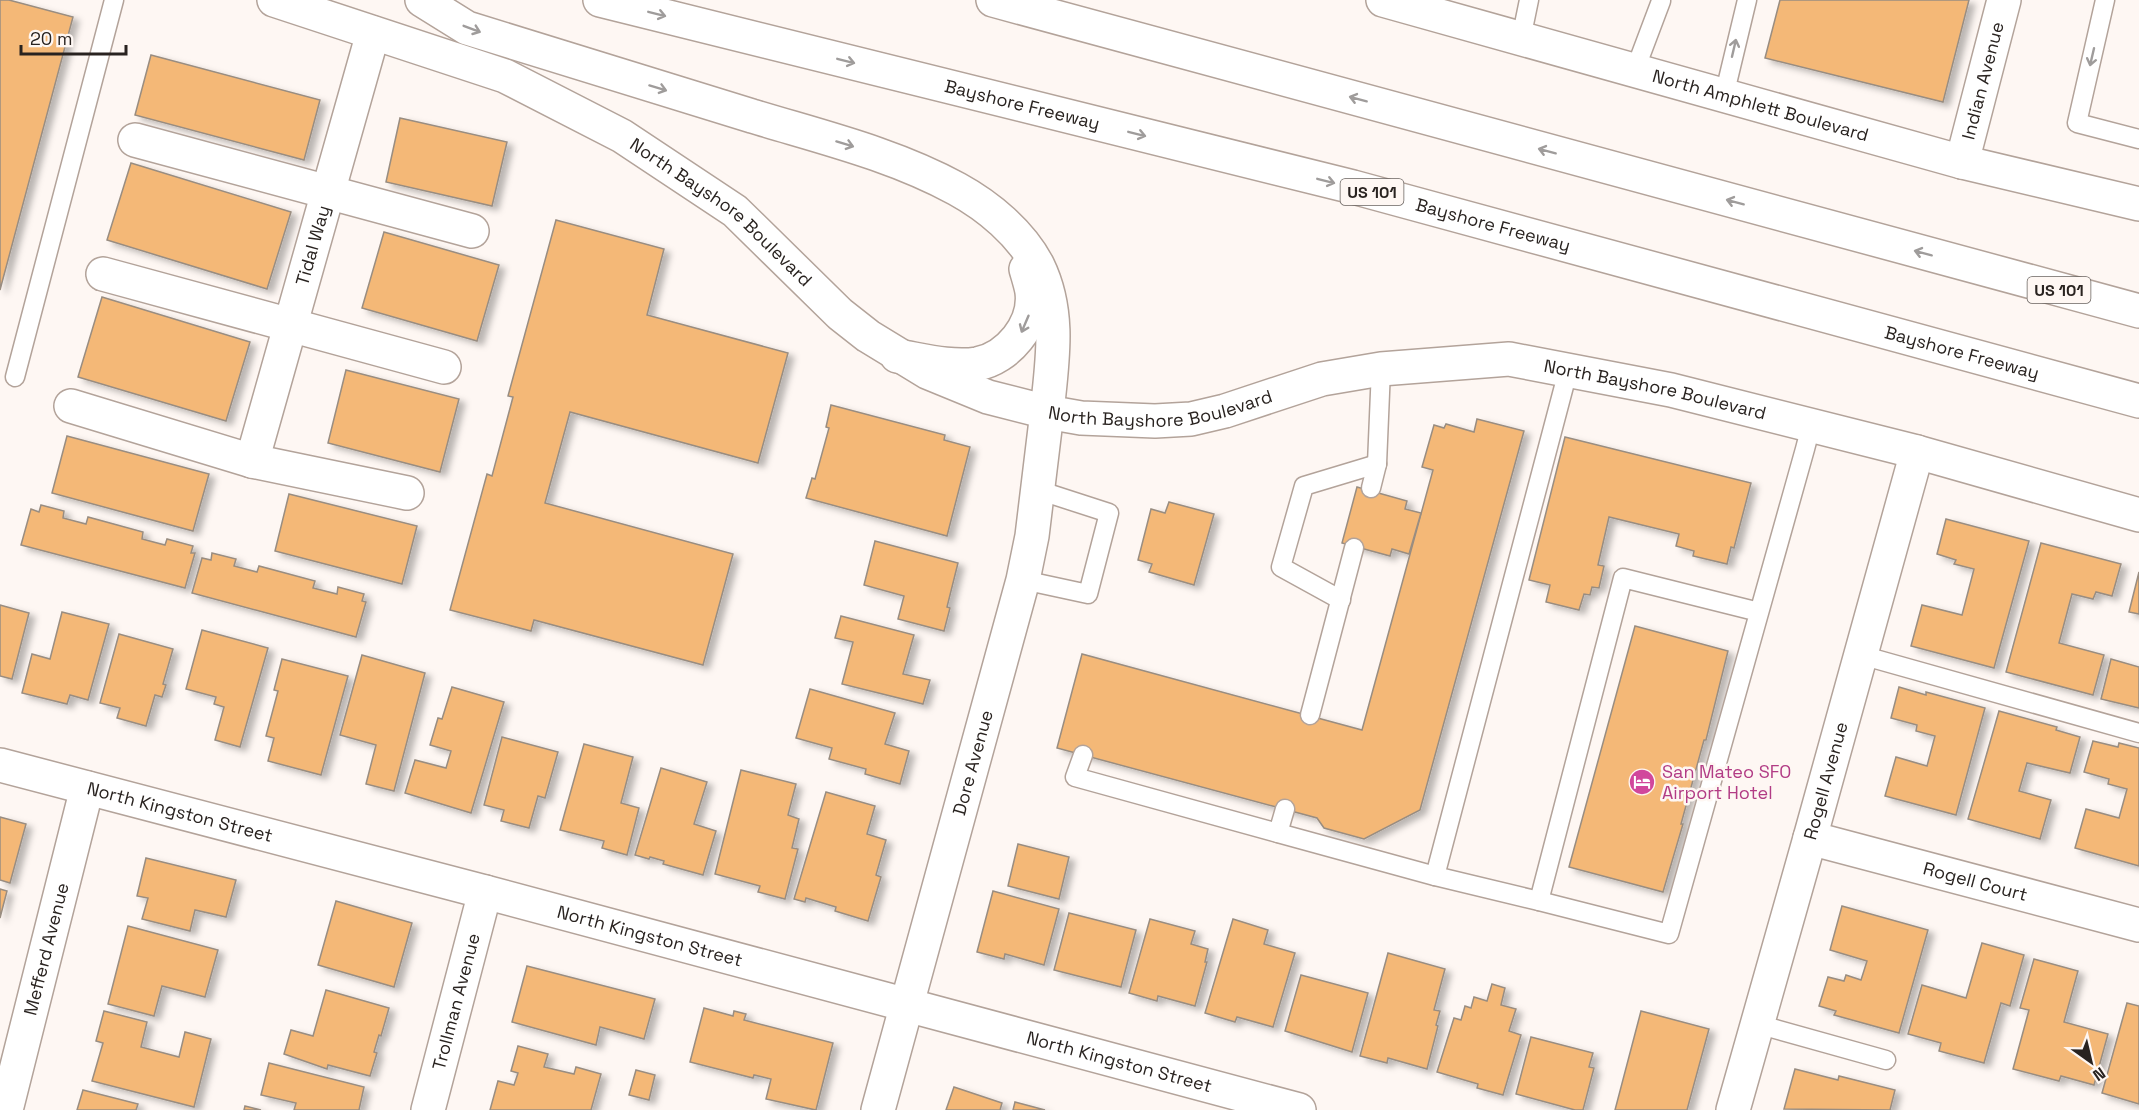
<svg xmlns="http://www.w3.org/2000/svg" width="2139" height="1110" viewBox="0 0 2139 1110" font-family="'Space Grotesk',sans-serif">
<defs>
<filter id="shadow"><feDropShadow dx="6" dy="4" stdDeviation="3" flood-color="#0004"/></filter>
</defs>
<rect width="100%" height="100%" fill="#fef7f3"/>
<g fill="#f4b877" stroke="#998d81" stroke-width="1.5" filter="url(#shadow)">
<path d="M0 0H9L73 17 0 290Z"/>
<path d="M1780 0H1969L1943 102 1765 58Z"/>
<path d="M151 55 320 100 304 160 135 115Z"/>
<path d="M400 118 507 142 492 206 386 182Z"/>
<path d="M131 163 291 212 267 289 107 240Z"/>
<path d="M556 220 664 249 647 315 788 353 758 463 570 412 545 503 733 554 703 665 534 620 531 631 450 610 487 474 492 476 513 397 508 396Z"/>
<path d="M384 232 499 265 477 341 362 308Z"/>
<path d="M102 297 250 342 226 421 78 377Z"/>
<path d="M346 370 459 399 440 472 328 443Z"/>
<path d="M831 405 945 435 944 440 970 447 947 536 806 498 812 478 815 479 829 428 826 427Z"/>
<path d="M1477 419 1524 431 1420 810 1364 839 1324 828 1317 818 1057 748 1082 654 1362 730 1433 470 1422 467 1434 425 1444 428 1446 424 1474 432Z"/>
<path d="M67 436 209 474 193 531 52 493Z"/>
<path d="M1565 437 1751 483 1734 548 1731 547 1727 564 1693 556 1694 551 1676 546 1679 534 1609 517 1598 565 1604 566 1599 588 1592 587 1590 595 1584 594 1579 610 1546 602 1550 585 1529 580Z"/>
<path d="M1357 487 1407 501 1405 509 1421 513 1409 554 1392 549 1390 556 1342 543Z"/>
<path d="M289 494 417 526 402 584 275 551Z"/>
<path d="M1169 502 1214 514 1194 585 1149 572 1152 564 1138 560 1151 509 1165 513Z"/>
<path d="M41 505 64 511 63 518 86 524 88 517 143 532 142 539 165 545 167 539 193 546 191 553H195L185 588 21 545 31 509 39 512Z"/>
<path d="M1946 519 2029 541 1994 668 1911 646 1922 605 1962 615 1974 569 1954 564 1956 560 1937 554Z"/>
<path d="M875 541 958 563 947 607 950 608 944 631 898 619 904 596 864 585Z"/>
<path d="M2041 543 2121 564 2112 596 2096 592 2093 599 2072 594 2059 643 2104 655 2093 695 2006 672Z"/>
<path d="M212 553 236 559 234 566 257 572 259 566 315 581 313 588 337 594 338 587 364 594 362 601 366 602 356 637 192 593 202 558 211 560Z"/>
<path d="M2139 572V614L2129 612Z"/>
<path d="M0 605 29 613 12 679 0 676Z"/>
<path d="M62 612 109 624 88 700 70 695 67 704 22 693 32 654 50 659Z"/>
<path d="M841 616 914 635 903 674 930 680 923 704 842 684 853 642 835 638Z"/>
<path d="M1635 626 1728 651 1706 740H1704L1681 824H1683L1663 892 1569 867Z"/>
<path d="M202 630 268 648 240 747 215 740 224 707 214 704 216 697 186 689Z"/>
<path d="M119 634 173 649 163 684 166 685 162 697 155 695 146 726 117 718 120 708 100 703Z"/>
<path d="M362 655 425 673 394 791 366 784 376 745 340 735Z"/>
<path d="M282 659 348 676 321 775 268 761 274 738 266 736 278 691 274 690Z"/>
<path d="M2111 659 2139 667V708L2101 699Z"/>
<path d="M452 687 504 702 471 813 405 793 415 760 446 768 451 751 430 745 438 718 442 719Z"/>
<path d="M1899 687 1926 695V692L1985 708 1956 815 1885 796 1896 757 1927 766 1935 736 1916 731 1917 725 1891 718Z"/>
<path d="M810 689 895 713 885 744 909 751 900 784 865 774 866 769 829 759 832 748 796 738Z"/>
<path d="M1999 711 2057 727 2056 730 2080 737 2070 773 2027 763 2019 791 2051 800 2040 839 1968 819Z"/>
<path d="M502 737 558 752 545 798 538 796 529 828 501 821 504 810 484 805Z"/>
<path d="M2093 741 2118 747 2119 743 2139 748V866L2075 848 2086 809 2119 818 2127 789 2108 784 2109 779 2084 772Z"/>
<path d="M584 744 633 757 621 803 639 808 627 855 602 848 604 841 560 830Z"/>
<path d="M661 768 707 782 694 824 716 831 703 875 663 864 664 861 650 857 649 859 635 855Z"/>
<path d="M741 770 796 784 788 815 799 819 792 848 798 849 785 899 758 892 760 886 715 874Z"/>
<path d="M826 792 875 806 867 834 886 840 876 875 881 877 868 921 835 911 836 907 806 898 805 902 794 899Z"/>
<path d="M0 817 26 824 10 883 0 880Z"/>
<path d="M1018 844 1069 857 1059 899 1008 886Z"/>
<path d="M146 858 236 880 226 917 195 910 190 931 142 919 148 898 137 896Z"/>
<path d="M0 889 7 891 0 918Z"/>
<path d="M993 891 1059 909 1044 965 1005 954 1004 959 977 952Z"/>
<path d="M336 901 412 923 394 987 318 965Z"/>
<path d="M1842 906 1928 930 1899 1033 1834 1015 1836 1011 1819 1006 1828 977 1844 981 1846 975 1861 980 1867 961 1830 950Z"/>
<path d="M1069 913 1136 930 1121 987 1054 970Z"/>
<path d="M1150 919 1195 931 1191 944 1208 949 1205 962H1207L1195 1006 1158 996 1157 1001 1129 993Z"/>
<path d="M1233 919 1268 930 1264 944 1295 953 1273 1027 1237 1017 1235 1022 1205 1013Z"/>
<path d="M128 926 218 950 205 997 162 986 154 1016 108 1004Z"/>
<path d="M1982 943 2024 955 2010 1006 2001 1003 1984 1063 1939 1051 1941 1043 1908 1034 1922 985 1966 998Z"/>
<path d="M1388 953 1445 969 1434 1010 1440 1011 1436 1025 1438 1026 1427 1069 1388 1058 1387 1063 1360 1056Z"/>
<path d="M2034 959 2078 971 2064 1022 2108 1034 2094 1085 2061 1076 2059 1081 2013 1069 2029 1010 2020 1008Z"/>
<path d="M527 966 655 999 644 1039 600 1027 596 1045 512 1022Z"/>
<path d="M1301 975 1368 993 1352 1052 1285 1031Z"/>
<path d="M1492 984 1505 988 1501 1005 1516 1009 1509 1031 1521 1035 1503 1095 1477 1088 1478 1084 1437 1072 1454 1018 1461 1020 1465 1006 1471 1008 1474 997 1487 1001Z"/>
<path d="M326 990 389 1008 381 1036 379 1035 374 1052 377 1053 370 1076 328 1065 327 1069 284 1054 291 1030 313 1036Z"/>
<path d="M2127 1003 2139 1006V1104L2102 1093Z"/>
<path d="M704 1008 733 1016 734 1011 746 1014 744 1020 833 1043 816 1110 766 1099 771 1079 754 1075 753 1078 690 1062Z"/>
<path d="M104 1011 147 1022 141 1047 179 1057 185 1032 211 1039 194 1107 92 1081 103 1043 96 1041Z"/>
<path d="M1641 1011 1709 1029 1687 1110H1615Z"/>
<path d="M1531 1037 1593 1053 1589 1067 1594 1068 1583 1110H1575L1516 1094Z"/>
<path d="M518 1046 548 1054 544 1067 574 1074 576 1067 601 1074 591 1110H490L498 1081 514 1085 518 1073 511 1071Z"/>
<path d="M269 1063 364 1087 359 1110H294L296 1103 261 1095Z"/>
<path d="M1795 1069 1838 1080 1839 1076 1895 1090 1890 1110 1784 1109Z"/>
<path d="M636 1070 655 1075 649 1100 629 1095Z"/>
<path d="M954 1087 1002 1103 1000 1110H946Z"/>
<path d="M83 1090 138 1104 136 1110H77Z"/>
<path d="M1015 1102 1045 1110H1013Z"/>
<path d="M245 1106 261 1110H244Z"/>
</g>
<g fill="none" stroke-linecap="round" stroke-linejoin="round">
<g stroke="#b3a39a" stroke-width="21">
<g id="lane">
<path d="M2105 0 2077 123 2139 139"/>
<path d="M1521 39 1529 0"/>
<path d="M1635 70 1661 1"/>
<path d="M1724 96 1747 0"/>
<path d="M15 377 114 0"/>
<path d="M1371 488 1377 464 1381 369"/>
<path d="M1023 580 1088 594 1109 513 1038 490"/>
<path d="M1341 600 1281 567 1304 486 1377 464"/>
<path d="M1759 612 1623 578 1539 901 1669 934 1805 449 1811 426"/>
<path d="M1861 655 2139 733"/>
<path d="M1310 715 1354 548"/>
<path d="M1083 755 1075 777 1278 833 1285 809"/>
<path d="M1278 833 1435 876 1539 901"/>
<path d="M1435 876 1568 371"/>
<path d="M1757 1024 1886 1060"/>
</g>
</g>
<g stroke="#b3a39a" stroke-width="36">
<g id="street">
<path d="M135 140 472 231"/>
<path id="s1" d="M1962 162 2004 0"/>
<path d="M103 274 444 367"/>
<path d="M71 406 252 461 407 493"/>
<path id="s2" d="M252 461 373 33"/>
<path id="s3" d="M0 765 485 892 1299 1110"/>
<path id="s4" d="M1810 838 2139 925"/>
<path id="s5" d="M6 1110 87 788"/>
<path id="s6" d="M428 1110 485 892"/>
<path id="s7" d="M878 1110 1023 580 1032 536 1047 412"/>
<path id="s8" d="M1733 1110 1810 838 1917 452"/>
</g>
</g>
<g stroke="#b3a39a" stroke-width="36">
<g id="secondary">
<path id="s9" d="M274 0 505 76 622 136 735 211 840 314 868 336 927 372 988 397 1047 412 1081 418 1155 421 1191 419 1225 411 1322 379 1381 369 1509 359 1671 390 1917 452 2139 515"/>
<path id="s10" d="M1383 0 1962 162 2139 204"/>
</g>
</g>
<g stroke="#b3a39a" stroke-width="36">
<g id="highway">
<path d="M422 0 467 28C562 58 657 87 752 116 821 137 893 154 957 189 988 206 1021 233 1038 266 1061 313 1052 362 1047 412"/>
<path id="s11" d="M600 0 1353 187 2139 401"/>
<path d="M993 0 2139 311"/>
<path d="M897 356C922 360 951 368 977 364 1008 358 1036 325 1032 292 1031 285 1028 276 1026 269"/>
</g>
</g>
<use href="#lane" stroke="#fff" stroke-width="18"/>
<use href="#street" stroke="#fff" stroke-width="33"/>
<use href="#secondary" stroke="#fff" stroke-width="33"/>
<use href="#highway" stroke="#fff" stroke-width="33"/>
</g>
<defs><path id="oneway-shaft" d="M-6 0H5M1.5-3L5.5 0L1.5 3" fill="none" stroke-width="1.6" stroke-linecap="round" stroke-linejoin="round" transform="scale(1.5)"/></defs>
<g stroke="#9f9c9b">
<use href="#oneway-shaft" transform="translate(657 14) rotate(14)"/>
<use href="#oneway-shaft" transform="translate(472 29) rotate(21)"/>
<use href="#oneway-shaft" transform="translate(1734 48) rotate(-77)"/>
<use href="#oneway-shaft" transform="translate(2092 57) rotate(103)"/>
<use href="#oneway-shaft" transform="translate(846 61) rotate(14)"/>
<use href="#oneway-shaft" transform="translate(658 88) rotate(17)"/>
<use href="#oneway-shaft" transform="translate(1358 99) rotate(-165)"/>
<use href="#oneway-shaft" transform="translate(1137 134) rotate(14)"/>
<use href="#oneway-shaft" transform="translate(845 144) rotate(17)"/>
<use href="#oneway-shaft" transform="translate(1547 151) rotate(-165)"/>
<use href="#oneway-shaft" transform="translate(1326 181) rotate(14)"/>
<use href="#oneway-shaft" transform="translate(1735 202) rotate(-165)"/>
<use href="#oneway-shaft" transform="translate(1923 253) rotate(-165)"/>
<use href="#oneway-shaft" transform="translate(1025 324) rotate(113)"/>
</g>
<defs>
<g id="hotel-disc" transform="scale(1.35)"><circle r="9.5" fill="#d1479c" stroke="#fef7f3"/><path d="M-6-4.5h1.5V1H6V5H4.5V3h-9V5H-6ZM-4 0a1.8 1.8 0 1 1 3.6 0ZM.5 0V-2.5h3Q6-2.5 6 0Z" fill="#fff"/></g>
</defs>
<g fill-rule="evenodd">
<use href="#hotel-disc" x="1642" y="782"/>
</g>
<g text-anchor="middle" stroke-width="5" stroke-linejoin="round" paint-order="stroke">
<g fill="#fef7f3" stroke="#69635f" stroke-width="1.5">
<rect x="1340.5" y="179" width="63" height="26" rx="4.5"/>
<rect x="2027.5" y="277" width="63" height="26" rx="4.5"/>
</g>
<g font-size="16" font-weight="bold" fill="#292320">
<text x="1372" y="198">US 101</text>
<text x="2059" y="296">US 101</text>
</g>
<g font-size="18" fill="#292320" stroke="#fef7f3">
<text dy="6" stroke="none"><textPath href="#s1" startOffset="84">Indian Avenue</textPath></text>
<text dy="6" stroke="none"><textPath href="#s11" startOffset="435">Bayshore Freeway</textPath></text>
<text dy="6" stroke="none"><textPath href="#s10" startOffset="392">North Amphlett Boulevard</textPath></text>
<text dy="6" stroke="none"><textPath href="#s9" startOffset="500">North Bayshore Boulevard</textPath></text>
<text dy="6" stroke="none"><textPath href="#s11" startOffset="921">Bayshore Freeway</textPath></text>
<text dy="6" stroke="none"><textPath href="#s2" startOffset="224">Tidal Way</textPath></text>
<text dy="6" stroke="none"><textPath href="#s11" startOffset="1407">Bayshore Freeway</textPath></text>
<text dy="6" stroke="none"><textPath href="#s9" startOffset="1508">North Bayshore Boulevard</textPath></text>
<text dy="6" stroke="none"><textPath href="#s9" startOffset="1004">North Bayshore Boulevard</textPath></text>
<text dy="6" stroke="none"><textPath href="#s7" startOffset="360">Dore Avenue</textPath></text>
<text dy="6" stroke="none"><textPath href="#s8" startOffset="342">Rogell Avenue</textPath></text>
<text dy="6" stroke="none"><textPath href="#s3" startOffset="186">North Kingston Street</textPath></text>
<text dy="6" stroke="none"><textPath href="#s4" startOffset="171">Rogell Court</textPath></text>
<text dy="6" stroke="none"><textPath href="#s3" startOffset="672">North Kingston Street</textPath></text>
<text dy="6" stroke="none"><textPath href="#s5" startOffset="166">Mefferd Avenue</textPath></text>
<text dy="6" stroke="none"><textPath href="#s6" startOffset="112">Trollman Avenue</textPath></text>
<text dy="6" stroke="none"><textPath href="#s3" startOffset="1158">North Kingston Street</textPath></text>
</g>
<g font-size="18" fill="#b23c85" stroke="#fef7f3" text-anchor="start">
<text x="1662" y="778">San Mateo SFO<tspan x="1662" dy="21">Airport Hotel</tspan></text>
</g>
</g>
<g transform="translate(2091 1062) rotate(146)" stroke="#fef7f3" stroke-width="4.5" paint-order="stroke">
<path d="M0-4.5L10 22L0 15L-10 22Z" fill="#292320"/>
<text y="-9" font-size="16" font-weight="bold" text-anchor="middle" fill="#292320">N</text>
</g>
<path d="M21 45v9h105v-9" fill="none" stroke="#292320" stroke-width="3"/>
<text x="30" y="45" font-size="18" fill="#292320" stroke="#fef7f3" stroke-width="4.5" paint-order="stroke">20 m</text>
</svg>
